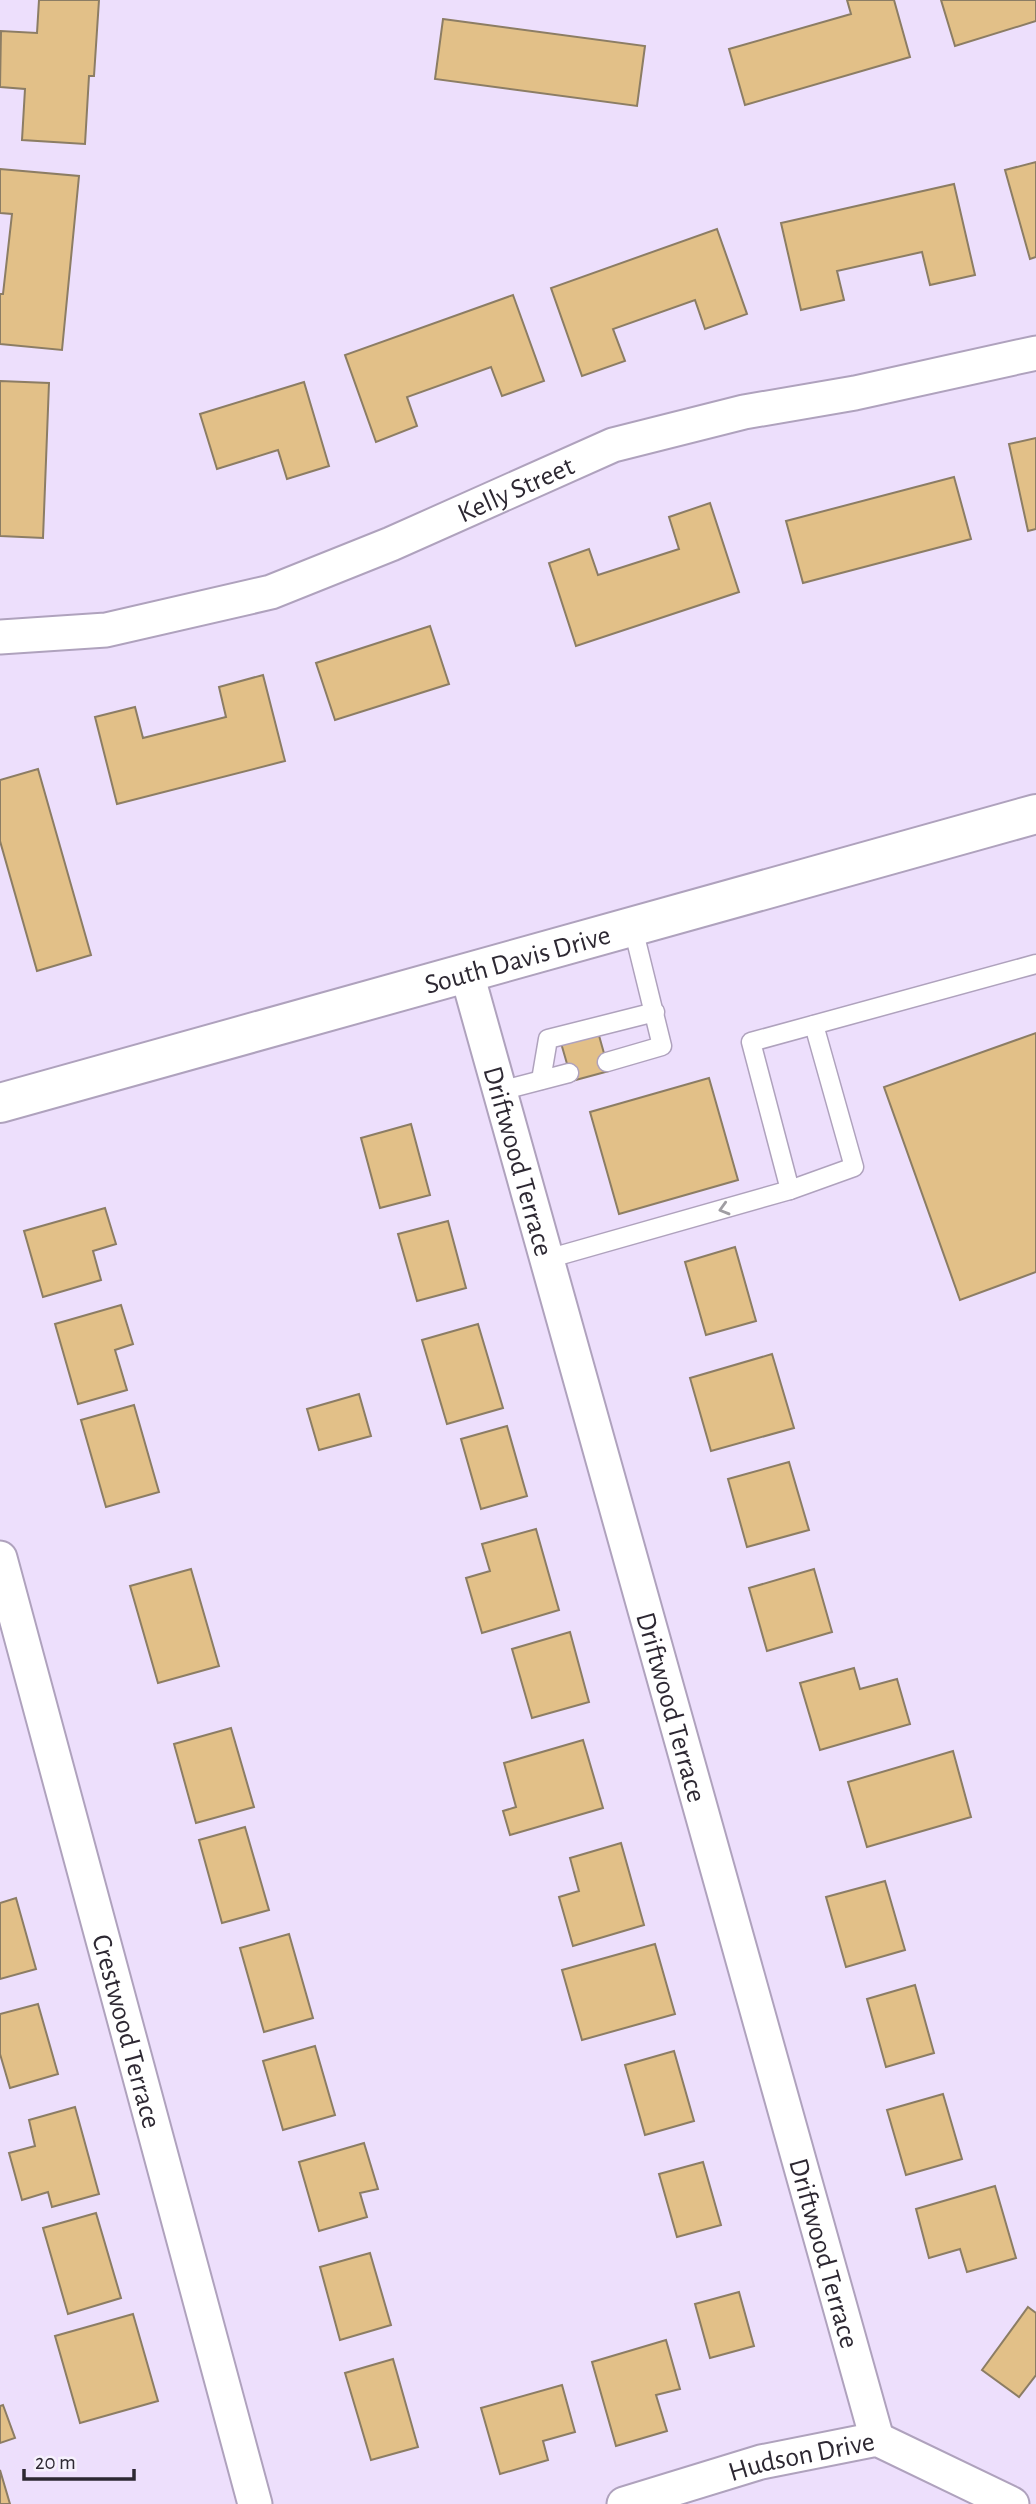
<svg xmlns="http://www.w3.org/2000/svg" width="1036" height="2504" viewBox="0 0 1036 2504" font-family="'Alegreya Sans',sans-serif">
<rect width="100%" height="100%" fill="#eddffc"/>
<g fill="#e2c088" stroke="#8c7d64" stroke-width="2">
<path d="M39 0H99L94 76H89L85 144 22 140 25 89 0 87 1 31 37 33Z"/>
<path d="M847 0H894L910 57 745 105 729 49 851 14Z"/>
<path d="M941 0H1036V21L955 46Z"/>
<path d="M443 19 645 46 637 106 435 79Z"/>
<path d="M1036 162V257L1030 259 1005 170Z"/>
<path d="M0 169 79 176 62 350 0 344V294H3L12 214 0 213Z"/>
<path d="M954 184 975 275 930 285 922 252 837 271 844 300 801 310 781 223Z"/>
<path d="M717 229 747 314 705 329 695 300 613 329 625 361 582 376 551 288Z"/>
<path d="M513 295 544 381 502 396 491 367 407 397 417 426 376 442 345 355Z"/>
<path d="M0 381 49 383 43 538 0 536Z"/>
<path d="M304 382 329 466 287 479 278 450 217 469 200 414Z"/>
<path d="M1036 438V529L1028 531 1009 444Z"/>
<path d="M954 477 971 539 803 583 786 521Z"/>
<path d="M710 503 739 592 576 646 549 563 589 549 598 575 679 549 669 517Z"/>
<path d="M430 626 449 684 335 720 316 663Z"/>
<path d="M263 675 285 761 117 804 95 717 135 707 143 738 226 717 219 687Z"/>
<path d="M38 769 91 955 37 971 0 841V780Z"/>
<path d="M598 1032 609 1071 572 1081 561 1043Z"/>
<path d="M1036 1033V1272L960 1300 884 1087Z"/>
<path d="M709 1078 738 1180 619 1214 590 1112Z"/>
<path d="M411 1124 430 1195 380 1208 361 1138Z"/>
<path d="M105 1208 116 1244 93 1251 101 1280 43 1297 24 1231Z"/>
<path d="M448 1221 466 1288 417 1301 398 1234Z"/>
<path d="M735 1247 756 1321 706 1335 685 1262Z"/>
<path d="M121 1305 133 1344 115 1350 127 1390 78 1404 55 1324Z"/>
<path d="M478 1324 503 1408 447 1424 422 1340Z"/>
<path d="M772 1354 794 1428 711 1451 690 1378Z"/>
<path d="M359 1394 371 1436 319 1450 307 1409Z"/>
<path d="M134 1405 159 1492 106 1507 81 1420Z"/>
<path d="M507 1426 527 1496 481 1509 461 1439Z"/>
<path d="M789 1462 809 1530 747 1547 728 1479Z"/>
<path d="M536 1529 559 1610 482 1633 466 1578 490 1571 482 1544Z"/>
<path d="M191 1569 219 1666 158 1683 130 1586Z"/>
<path d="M814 1569 832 1632 767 1651 749 1588Z"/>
<path d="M570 1632 589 1702 532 1718 512 1649Z"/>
<path d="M854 1668 860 1689 897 1679 910 1724 820 1750 800 1683Z"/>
<path d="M231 1728 254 1807 196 1823 174 1744Z"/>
<path d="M583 1740 603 1808 510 1835 503 1811 516 1807 504 1763Z"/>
<path d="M953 1751 971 1817 867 1847 848 1782Z"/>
<path d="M245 1827 269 1910 222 1923 199 1840Z"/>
<path d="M621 1843 644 1925 573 1946 559 1897 579 1891 570 1858Z"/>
<path d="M885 1881 905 1950 846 1967 826 1897Z"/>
<path d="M16 1898 36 1969 0 1979V1903Z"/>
<path d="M289 1934 313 2018 264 2032 240 1948Z"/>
<path d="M655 1944 675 2014 582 2040 562 1970Z"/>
<path d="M915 1985 934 2053 886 2067 867 1999Z"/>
<path d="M38 2004 58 2074 10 2088 0 2054V2014Z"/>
<path d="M315 2046 335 2115 283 2130 263 2061Z"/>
<path d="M674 2051 694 2121 645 2135 625 2065Z"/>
<path d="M943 2094 962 2159 906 2175 887 2110Z"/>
<path d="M75 2107 99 2194 52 2207 48 2192 22 2200 9 2153 35 2146 29 2120Z"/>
<path d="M364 2143 378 2189 360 2193 367 2217 319 2231 299 2162Z"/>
<path d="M703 2162 721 2225 677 2237 659 2174Z"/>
<path d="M995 2186 1016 2258 967 2272 960 2249 929 2258 916 2209Z"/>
<path d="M96 2213 121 2298 68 2314 43 2228Z"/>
<path d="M370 2253 391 2325 340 2340 320 2267Z"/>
<path d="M739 2292 754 2346 710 2358 695 2304Z"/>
<path d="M1028 2307 1036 2313V2375L1019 2397 982 2370Z"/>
<path d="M133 2314 158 2401 80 2423 55 2336Z"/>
<path d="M666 2340 680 2389 656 2395 667 2431 616 2446 592 2362Z"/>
<path d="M393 2359 418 2447 371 2460 345 2373Z"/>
<path d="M562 2385 575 2432 543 2441 548 2460 500 2474 481 2408Z"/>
<path d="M3 2405 15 2438 0 2443V2406Z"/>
<path d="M0 2470 10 2504H0Z"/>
</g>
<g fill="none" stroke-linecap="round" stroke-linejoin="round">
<g stroke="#afa2bd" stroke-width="21">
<g id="service">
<path d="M607 1062 662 1046 633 928"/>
<path d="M541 1080 548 1039 655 1012"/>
<path d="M500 1091 569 1073"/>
<path d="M790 1190 751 1042 1036 964"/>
<path d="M547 1259 790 1190 854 1167 814 1025"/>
</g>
</g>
<g stroke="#afa2bd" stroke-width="37">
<g id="minor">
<path id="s1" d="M0 637 106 630 271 592 391 544 613 445 744 412 855 393 1036 353"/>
<path id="s2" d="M467 974 877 2439"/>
<path id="s3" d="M0 1558 255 2504"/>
<path id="s4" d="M624 2504 761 2462 877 2439 1012 2504"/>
</g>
</g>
<g stroke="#afa2bd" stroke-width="42">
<g id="tertiary">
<path id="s5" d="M0 1103 1036 814"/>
</g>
</g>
<use href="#service" stroke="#fff" stroke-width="18"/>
<use href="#minor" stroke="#fff" stroke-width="33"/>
<use href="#tertiary" stroke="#fff" stroke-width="38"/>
</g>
<defs><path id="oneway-chevron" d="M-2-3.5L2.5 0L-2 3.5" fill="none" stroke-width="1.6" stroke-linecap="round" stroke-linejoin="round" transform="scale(1.75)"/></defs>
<use stroke="#a09ea3" href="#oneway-chevron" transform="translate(724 1209) rotate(164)"/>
<g text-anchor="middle" stroke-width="6" stroke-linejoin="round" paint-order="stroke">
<g font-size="28" fill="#2d2832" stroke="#f6f1fc">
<text dy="10" stroke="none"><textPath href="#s1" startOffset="541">Kelly Street</textPath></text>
<text dy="10" stroke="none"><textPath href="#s5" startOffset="537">South Davis Drive</textPath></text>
<text dy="10" stroke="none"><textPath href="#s2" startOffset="194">Driftwood Terrace</textPath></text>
<text dy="10" stroke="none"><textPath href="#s2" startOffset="761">Driftwood Terrace</textPath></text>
<text dy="10" stroke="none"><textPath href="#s3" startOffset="490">Crestwood Terrace</textPath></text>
<text dy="10" stroke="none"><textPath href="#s2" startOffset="1328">Driftwood Terrace</textPath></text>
<text dy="10" stroke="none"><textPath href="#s4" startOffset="184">Hudson Drive</textPath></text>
</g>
</g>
<path d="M24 2469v10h110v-10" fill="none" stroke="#2d2832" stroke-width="3.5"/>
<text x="35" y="2469" font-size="21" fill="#2d2832" stroke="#f6f1fc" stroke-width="5" paint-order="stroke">20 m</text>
</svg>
